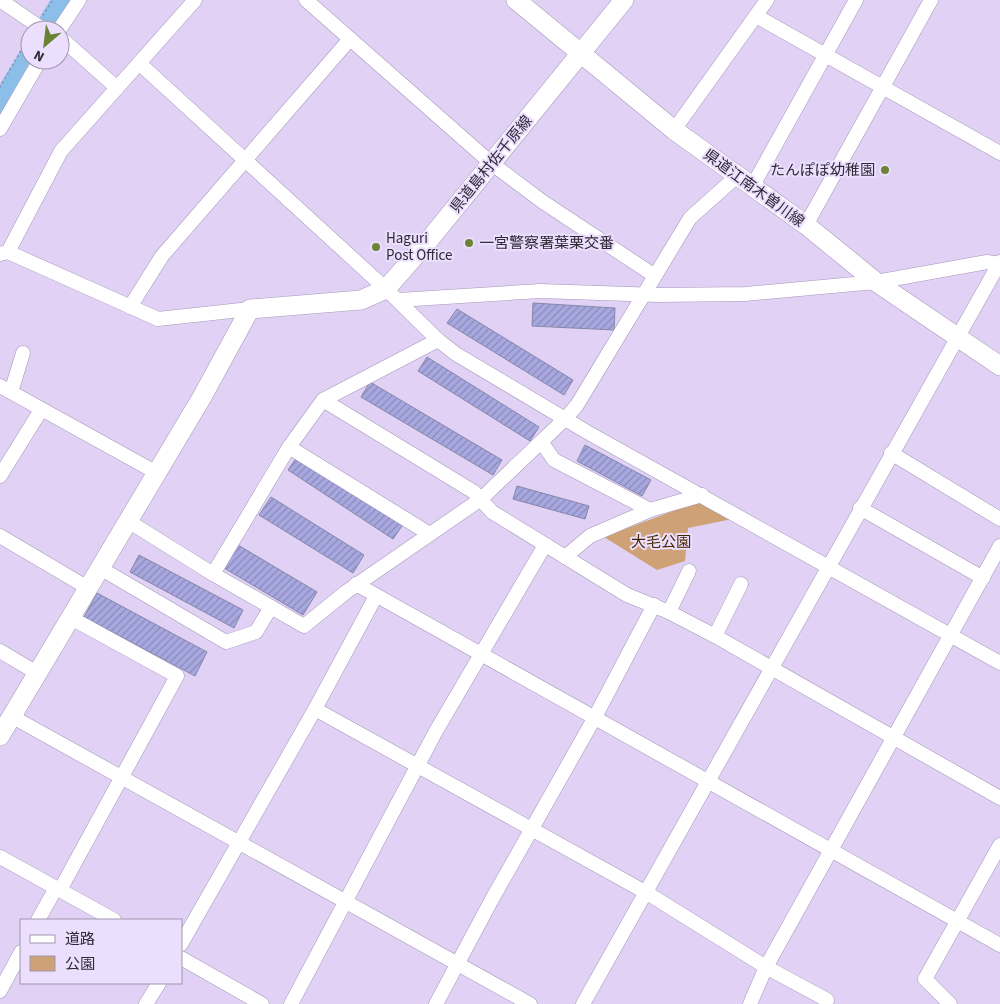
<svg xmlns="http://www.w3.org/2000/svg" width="1000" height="1004" viewBox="0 0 1000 1004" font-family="'Source Sans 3','Noto Sans JP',sans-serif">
<defs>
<pattern id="building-hatch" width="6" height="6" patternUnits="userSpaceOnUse" patternTransform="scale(1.25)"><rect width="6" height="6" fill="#a8a8e1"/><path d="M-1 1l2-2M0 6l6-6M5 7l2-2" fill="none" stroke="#8989b7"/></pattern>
</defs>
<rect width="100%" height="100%" fill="#e0d1f5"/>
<path fill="#cfa176" d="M702 500 732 519 688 528 685 561 657 570 604 537Z"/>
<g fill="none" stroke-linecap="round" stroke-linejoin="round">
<g stroke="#8bbfe9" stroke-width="20">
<path d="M44 30 62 0"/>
<path d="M0 104 30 54"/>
</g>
</g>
<g fill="url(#building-hatch)" stroke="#8687aa">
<path d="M533 303 615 308 614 330 532 326Z"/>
<path d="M457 309 573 380 564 395 447 323Z"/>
<path d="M427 357 539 427 530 441 418 371Z"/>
<path d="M370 382 502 460 493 475 361 397Z"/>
<path d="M585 445 651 480 642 496 577 461Z"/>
<path d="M299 454 404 523 393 539 288 470Z"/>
<path d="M517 486 589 506 585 519 513 499Z"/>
<path d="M271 497 364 555 353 573 259 515Z"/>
<path d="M238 545 317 592 303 615 224 568Z"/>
<path d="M139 555 243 610 234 628 130 572Z"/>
<path d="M97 593 207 652 195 676 84 617Z"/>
</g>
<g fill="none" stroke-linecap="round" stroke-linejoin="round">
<g stroke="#a597b9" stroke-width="15">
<g id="street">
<path d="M0 0 44 30"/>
<path d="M306 0 491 163 543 202 655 276"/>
<path d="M756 16 1000 153"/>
<path d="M59 30 79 0"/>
<path d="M60 37 117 88"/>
<path d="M139 63 386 289 438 340 456 354 587 432 1000 663"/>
<path d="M0 129 40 60"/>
<path d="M674 130 767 0"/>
<path d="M752 187 856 0"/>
<path d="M806 225 931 0"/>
<path d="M8 252 158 319 250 309"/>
<path d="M0 254 8 252 61 151 195 0"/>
<path d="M398 300 540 291 659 295 745 294 876 282 987 262 1000 264"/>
<path d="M130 307 162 256 350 39"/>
<path d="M0 386 157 473"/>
<path d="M11 392 23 353"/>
<path d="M323 400 474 492 492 512 627 595 669 612 715 636 1000 798"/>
<path d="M542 443 554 460 650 510"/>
<path d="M289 447 428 533"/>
<path d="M891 453 1000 519"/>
<path d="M0 476 41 410"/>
<path d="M860 508 983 578"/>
<path d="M128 521 213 574 289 447 323 400 438 340"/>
<path d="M0 536 88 588"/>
<path d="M565 557 590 536 650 510 702 495"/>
<path d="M100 568 226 642 256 632 271 607"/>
<path d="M213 574 304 626 346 592 481 499 566 418 577 405 690 218 737 176"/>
<path d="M356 584 1000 945"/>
<path d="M669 612 689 571"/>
<path d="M715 636 741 584"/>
<path d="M0 651 37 673"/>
<path d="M315 709 647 893 766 967 750 1004"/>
<path d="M11 716 530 1004"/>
<path d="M0 857 114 920"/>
<path d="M60 890 177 676 71 618"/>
<path d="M38 920 56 888"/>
<path d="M181 944 315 709 376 596"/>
<path d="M181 958 262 1004"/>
<path d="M0 991 21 952"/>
<path d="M827 1000 766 967 1000 546"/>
<path d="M146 1004 159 983"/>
<path d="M291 1004 436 731 545 545"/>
<path d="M436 1004 491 901 595 717 654 605"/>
<path d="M583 1004 1000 262"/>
<path d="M950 1004 925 979 1000 845"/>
</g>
</g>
<g stroke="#a597b9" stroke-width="20">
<g id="secondary">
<path d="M516 0 674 130 806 225 876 282 1000 366"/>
<path d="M0 736 202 397 250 309 361 300 386 289 429 240 624 0"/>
</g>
</g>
<g stroke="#837992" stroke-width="2" stroke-dasharray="1 4" stroke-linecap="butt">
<path d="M43 15 53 0"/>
<path d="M0 87 30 35"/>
</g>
<use href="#street" stroke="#fff" stroke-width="14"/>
<use href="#secondary" stroke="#fff" stroke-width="19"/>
</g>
<g fill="#6a8234" stroke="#ecdffd" stroke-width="2">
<circle cx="885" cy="170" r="5"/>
<circle cx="469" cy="243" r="5"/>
<circle cx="376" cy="247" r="5"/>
</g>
<g text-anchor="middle" stroke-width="4" stroke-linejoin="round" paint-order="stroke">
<g font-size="15" fill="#2f2937" stroke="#ecdffd">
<text transform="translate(491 164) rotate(-51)" y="5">県道島村佐千原線</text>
<text transform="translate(754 188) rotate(36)" y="5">県道江南木曽川線</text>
</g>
<g font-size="15" fill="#2f2937" stroke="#ecdffd" text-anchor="start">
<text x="875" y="175" text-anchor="end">たんぽぽ幼稚園</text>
<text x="386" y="243">Haguri<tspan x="386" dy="17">Post Office</tspan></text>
<text x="479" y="248">一宮警察署葉栗交番</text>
</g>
<g font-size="15" fill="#452601" stroke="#ecdffd">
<text x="661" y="547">大毛公園</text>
</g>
</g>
<rect x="20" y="919" width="162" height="65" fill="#ecdffd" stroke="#a096ae"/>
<rect x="30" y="935" width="25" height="8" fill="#ffffff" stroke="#a096ae"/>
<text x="65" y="944" font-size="15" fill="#2f2937">道路</text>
<rect x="30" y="956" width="25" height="15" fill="#cfa176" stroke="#a096ae"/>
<text x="65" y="969" font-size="15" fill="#2f2937">公園</text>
<g transform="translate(45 45) rotate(208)"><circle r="24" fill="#ecdffd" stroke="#a096ae"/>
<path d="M0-4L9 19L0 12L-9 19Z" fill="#6a8234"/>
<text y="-8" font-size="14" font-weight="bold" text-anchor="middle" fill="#2f2937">N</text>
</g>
</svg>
